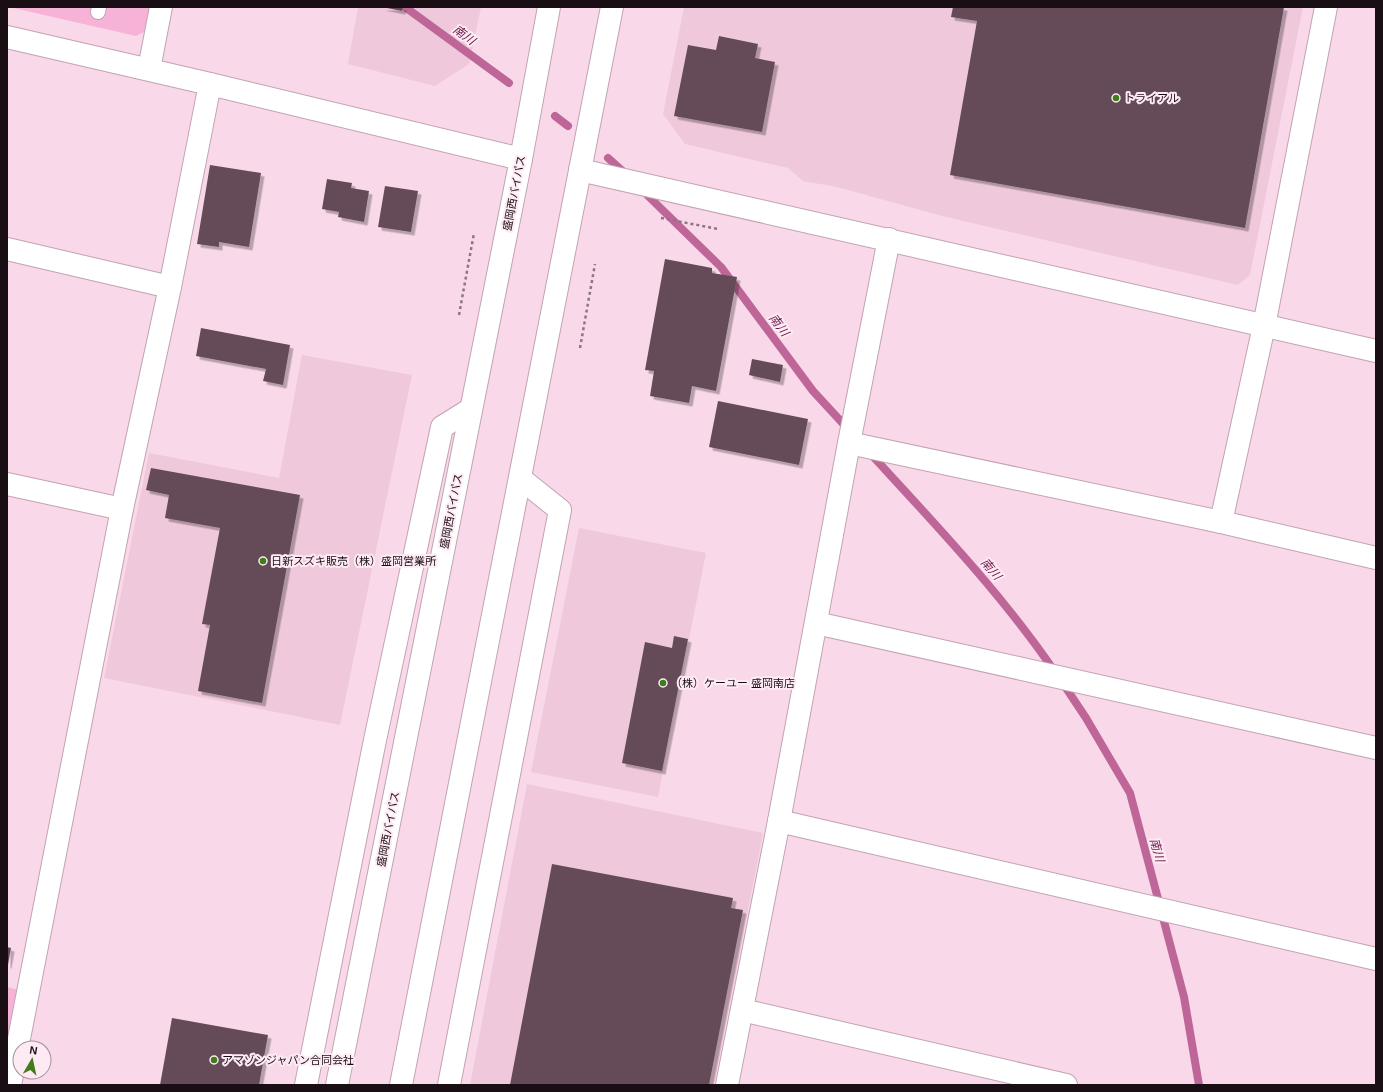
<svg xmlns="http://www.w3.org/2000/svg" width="1383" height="1092" viewBox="0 0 1383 1092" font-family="Arial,'Noto Sans JP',sans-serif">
<defs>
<filter id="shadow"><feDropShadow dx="3.5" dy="3.5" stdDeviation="0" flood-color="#0004"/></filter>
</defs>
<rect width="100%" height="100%" fill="#f9d9e9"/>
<g fill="#efc8db">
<path d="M358 7H481L469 64 435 86 348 64Z"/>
<path d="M684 7H1303L1250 275 1238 285 942 216 837 187 803 181 788 168 685 144 663 114Z"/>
<path d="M302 355 412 375 340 725 104 678 149 453 279 478Z"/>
<path d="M579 528 706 553 658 797 531 772Z"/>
<path d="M527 784 763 833 714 1085H470Z"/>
</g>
<g fill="#f7b3d7">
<path d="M9 7H150L146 31 136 36Z"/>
<path d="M7 987 19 990 7 1050Z"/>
</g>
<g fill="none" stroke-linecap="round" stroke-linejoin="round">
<g stroke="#bf6698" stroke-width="8">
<path d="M405 7 509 83"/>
<path d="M555 116 568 126"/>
<path d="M608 158 627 175"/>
<path d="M642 190 721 267 813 391 848 429"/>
<path d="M869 452C934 523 1001 593 1055 672"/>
<path d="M1062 682 1086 718 1130 793 1184 997 1199 1085"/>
</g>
</g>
<g fill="#654b58" filter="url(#shadow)">
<path d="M382 7H403L402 11Z"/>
<path d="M953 7H1284L1245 228 950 175 977 21 951 17Z"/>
<path d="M719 36 758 44 755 58 775 62 762 132 674 116 688 45 716 50Z"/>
<path d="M210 165 261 173 249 247 219 242V247L197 244Z"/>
<path d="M327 179 352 183 351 188 369 191 364 222 338 217 339 212 322 209Z"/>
<path d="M385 186 418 191 411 232 378 227Z"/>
<path d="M665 259 712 268V273L737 277 716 391 692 386 689 403 650 396 654 371 645 370Z"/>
<path d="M201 328 290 345 283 385 263 381 266 369 196 356Z"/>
<path d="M752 359 783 365 780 382 749 375Z"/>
<path d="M718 401 808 419 799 465 709 447Z"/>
<path d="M151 468 300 495 262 703 198 691 210 625 202 624 220 528 165 518 169 495 146 490Z"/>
<path d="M674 636 688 639 662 771 622 763 645 642 672 648Z"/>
<path d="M552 864 733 898 731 908 743 910 709 1085H510Z"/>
<path d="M7 947 11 948 8 965H7Z"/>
<path d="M172 1018 268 1035 259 1085H160Z"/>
</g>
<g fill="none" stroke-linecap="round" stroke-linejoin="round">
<g stroke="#c2a3b2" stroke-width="16">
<path id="lane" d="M98 12 99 7"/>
</g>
<g stroke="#c2a3b2" stroke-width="24">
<g id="street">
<path d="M7 37 210 84 521 159"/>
<path d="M149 69 161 7"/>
<path d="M7 249 170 287"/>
<path d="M849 443 1221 522 1376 558"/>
<path d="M7 484 122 509"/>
<path d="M1221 522 1264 326"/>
<path d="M816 623 1376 748"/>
<path d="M779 821 1376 959"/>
<path d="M742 1010 1066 1085"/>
<path d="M10 1085 122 509 170 287 210 84"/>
<path d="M306 1085 375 740 442 427 471 409"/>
<path d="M449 1085 560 510 520 478"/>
<path d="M727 1085 779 821 849 443 889 239"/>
</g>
</g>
<g stroke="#c2a3b2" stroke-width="24">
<g id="secondary">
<path d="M580 170 1376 351"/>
<path d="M1264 326 1326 7"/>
</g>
</g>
<g stroke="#c2a3b2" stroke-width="24">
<g id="highway">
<path d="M337 1085 521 159 549 7"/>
<path d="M401 1085 612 7"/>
</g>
</g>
<g stroke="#8c7682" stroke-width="2.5" stroke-dasharray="3 3" stroke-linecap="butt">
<path d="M661 218 718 229"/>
<path d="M459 315 474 233"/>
<path d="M580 348 595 264"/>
</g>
<use href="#lane" stroke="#fff" stroke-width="14"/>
<use href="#street" stroke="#fff" stroke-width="22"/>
<use href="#secondary" stroke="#fff" stroke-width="22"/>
<use href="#highway" stroke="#fff" stroke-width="22"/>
</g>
<g fill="#407d1a" stroke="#feeaf4" stroke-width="1.5">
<circle cx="1116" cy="98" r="4"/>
<circle cx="263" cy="561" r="4"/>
<circle cx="663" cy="683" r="4"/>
<circle cx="214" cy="1060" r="4"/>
</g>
<g text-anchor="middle" stroke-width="4" stroke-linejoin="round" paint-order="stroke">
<g font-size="11" fill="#190e14" stroke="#feeaf4" text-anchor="start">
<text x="1124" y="102">トライアル</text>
<text x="271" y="565">日新スズキ販売（株）盛岡営業所</text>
<text x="671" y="687">（株）ケーユー 盛岡南店</text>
<text x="222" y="1064">アマゾンジャパン合同会社</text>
</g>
<g font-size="11" fill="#190e14" stroke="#feeaf4">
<text transform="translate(514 193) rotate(-79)" y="4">盛岡西バイパス</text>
<text transform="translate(451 511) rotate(-79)" y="4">盛岡西バイパス</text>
<text transform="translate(388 829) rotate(-79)" y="4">盛岡西バイパス</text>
</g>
<g font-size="12" font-style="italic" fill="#68174a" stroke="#feeaf4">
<text transform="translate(464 35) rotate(36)" y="4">南川</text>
<text transform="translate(779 325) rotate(53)" y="4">南川</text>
<text transform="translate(991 569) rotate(50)" y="4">南川</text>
<text transform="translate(1157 850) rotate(75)" y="4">南川</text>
</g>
</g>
<rect width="1383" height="1092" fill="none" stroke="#190e14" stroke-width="16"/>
<g transform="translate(32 1060) rotate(9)"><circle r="19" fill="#feeaf4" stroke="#a2929a"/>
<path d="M0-3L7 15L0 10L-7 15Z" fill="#407d1a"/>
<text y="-6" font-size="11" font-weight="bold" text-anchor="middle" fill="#190e14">N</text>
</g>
</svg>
